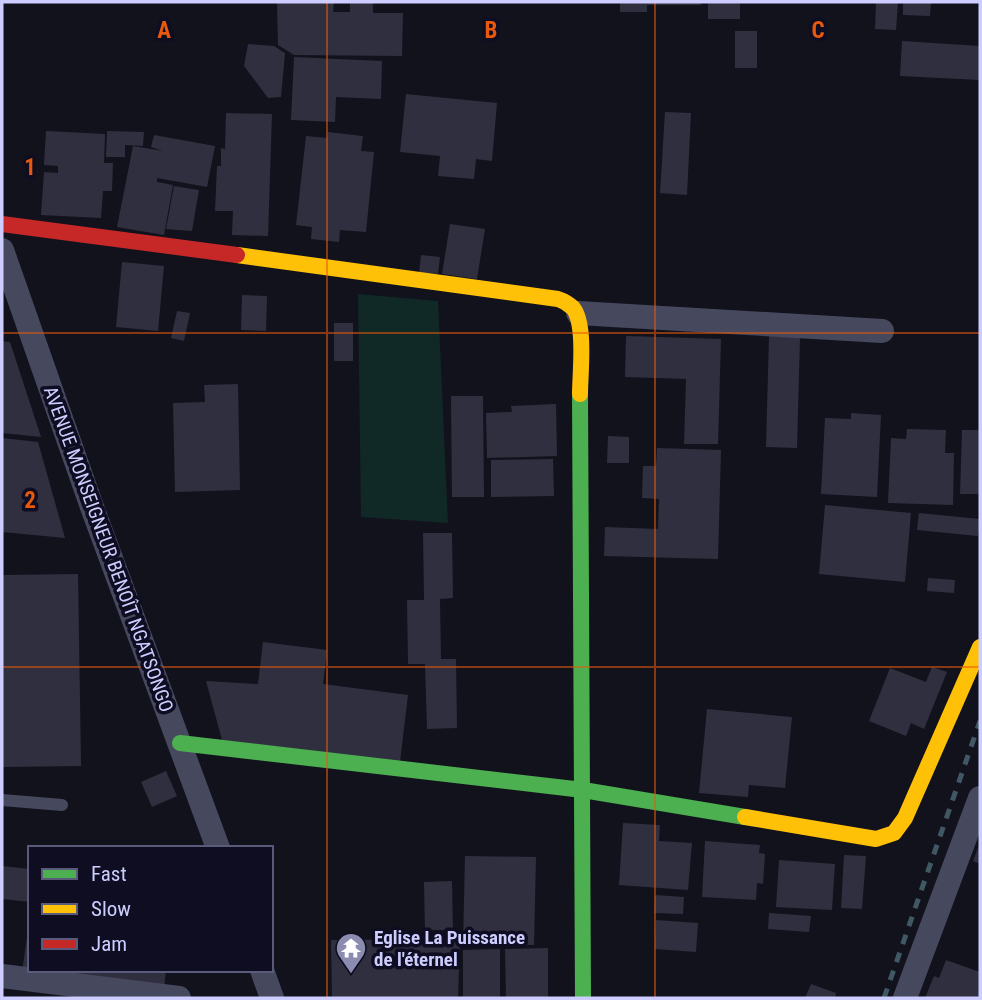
<svg xmlns="http://www.w3.org/2000/svg" width="982" height="1000" viewBox="0 0 982 1000" font-family="'Roboto Condensed',sans-serif">
<rect width="100%" height="100%" fill="#12121d"/>
<path fill="#102826" d="M358 294 438 301 448 523 361 517Z"/>
<g fill="#302f3f">
<path d="M277 2H334L333 12H350V2L373 3V13H403L402 56 294 55 278 45Z"/>
<path d="M620 2H701V5H647V12H620Z"/>
<rect x="708" y="2" width="32" height="17"/>
<path d="M876 2H898L896 30 875 29Z"/>
<path d="M903 2H931L930 16 903 15Z"/>
<rect x="735" y="31" width="22" height="37"/>
<path d="M902 41 980 46V80L900 76Z"/>
<path d="M248 44 274 46 285 53 281 97 268 98 244 66Z"/>
<path d="M294 57 382 61 381 99 336 97 335 122 291 120Z"/>
<path d="M406 94 497 103 492 161 476 159 474 179 438 176 440 156 400 152Z"/>
<path d="M665 112 691 113 687 195 660 193Z"/>
<path d="M226 113 272 114 268 236 232 235 233 211H215L217 166H221V148L225 149Z"/>
<path d="M46 131 105 134 104 163H113L112 191H103L101 218 41 215 44 172 58 173V166L44 165Z"/>
<path d="M107 131 144 132 143 146 125 145V157H106Z"/>
<path d="M328 132 363 136 361 151 374 152 366 232 340 230 339 242 311 239 312 227 296 225 306 136 327 138Z"/>
<path d="M154 135 215 146 207 187 157 178V182L173 185 164 235 117 227 133 146 163 151 151 147Z"/>
<path d="M174 186 199 190 192 231 166 229Z"/>
<path d="M450 224 485 229 477 279 442 274Z"/>
<path d="M421 255 440 257 438 274 419 273Z"/>
<path d="M122 262 164 266 158 331 116 327Z"/>
<path d="M242 295 267 296 266 331 241 330Z"/>
<path d="M177 311 190 313 184 341 171 338Z"/>
<rect x="334" y="323" width="19" height="38"/>
<path d="M626 336 721 339 718 444H684L686 379 625 377Z"/>
<path d="M769 336 800 337 797 448 766 447Z"/>
<path d="M2 341 10 342 41 437 2 433Z"/>
<path d="M238 384 240 490 175 492 173 403 205 402 204 385Z"/>
<path d="M451 396H483L484 497H452Z"/>
<path d="M556 404 557 456 487 458 486 413 512 412 511 406Z"/>
<path d="M851 413 881 415 877 497 821 494 825 418 851 419Z"/>
<path d="M907 429 946 430 945 453H954L953 505 888 503 891 438 906 439Z"/>
<path d="M962 430H980V494H960Z"/>
<path d="M608 436 629 437V463H607Z"/>
<path d="M2 438 38 442 65 538 2 532Z"/>
<path d="M657 448 721 450 718 559 604 556 605 527 658 529 659 499 642 498 643 466H656Z"/>
<path d="M553 459 554 496 491 497V460Z"/>
<path d="M825 505 911 513 905 582 819 574Z"/>
<path d="M919 513 980 519 978 536 917 530Z"/>
<path d="M423 533H452L453 598 440 599 441 659H456L457 728 427 729 425 664H408L407 600H424Z"/>
<path d="M78 574 81 766 2 767V575Z"/>
<path d="M928 578 955 580 954 593 927 591Z"/>
<path d="M263 642 327 650 323 684 408 695 400 762 222 740 206 681 258 684Z"/>
<path d="M932 667 947 672 924 729 911 723 906 736 869 721 890 668 926 682Z"/>
<path d="M707 709 792 717 785 788 749 785 748 797 699 793Z"/>
<path d="M166 771 177 796 152 807 141 782Z"/>
<path d="M623 823 660 825 659 841 692 843 688 890 619 885Z"/>
<path d="M705 841 760 845 759 853 765 854 763 884 757 883 756 900 702 897Z"/>
<path d="M980 843V864L973 861Z"/>
<path d="M844 855 866 856 862 909 841 908Z"/>
<path d="M465 856 536 857 534 945 463 944Z"/>
<path d="M779 860 835 864 832 910 776 907Z"/>
<path d="M2 866 30 869V902L2 899Z"/>
<path d="M452 881 453 930H425L424 882Z"/>
<path d="M655 895 684 897 683 914 654 913Z"/>
<path d="M769 913 811 916 809 932 768 929Z"/>
<path d="M656 920 698 923 696 952 655 949Z"/>
<path d="M28 930 30 970H166L164 991 22 972Z"/>
<path d="M460 939 458 998H332L331 940Z"/>
<path d="M548 948V998H506L505 949Z"/>
<path d="M500 949V998H463V950Z"/>
<path d="M946 960 980 972V998H925L934 976 939 978Z"/>
<path d="M811 984 836 993 835 998H805Z"/>
</g>
<g fill="none" stroke-linecap="round" stroke-linejoin="round">
<path stroke="#46485e" stroke-width="12" d="M2 800 62 805"/>
<g stroke="#46485e" stroke-width="24">
<path d="M2 250 92 507 218 848"/>
<path d="M578 313 882 331"/>
<path d="M262 970 272 998"/>
<path d="M2 976 179 998"/>
<path d="M905 998 980 798"/>
</g>
<g stroke="#4caf50" stroke-width="16">
<path d="M580 394 583 998"/>
<path d="M180 743 583 790 745 817"/>
</g>
<g stroke="#ffc107" stroke-width="16">
<path d="M237 255 558 299C564 301 569 304 573 308 586 324 580 374 580 394"/>
<path d="M745 817 876 839 894 833 905 818 980 647"/>
</g>
<path stroke="#c62828" stroke-width="16" d="M2 224 237 255"/>
<path stroke="#3f5864" stroke-width="5" stroke-dasharray="10 9" stroke-linecap="butt" d="M884 998 980 721"/>
</g>
<path fill="none" stroke="#e8590c" stroke-width="2" stroke-opacity="0.55" d="M327 2V998M655 2V998M2 333H980M2 667H980"/>
<defs>
<g id="temple-pin" transform="scale(1.575)"><path d="M0 17L-7.5 6A9.5 9.5 0 1 1 7.5 6Z" fill="#8c8cb0" stroke="#0e0d21"/><path d="M0-6L5-2H3V0L6.5 2.5H4V6H1.5V3h-3V6H-4V2.5H-6.5L-3 0V-2H-5Z" fill="#fff"/></g>
</defs>
<g fill-rule="evenodd">
<use href="#temple-pin" x="351" y="948"/>
</g>
<g text-anchor="middle" stroke-width="7" stroke-linejoin="round" paint-order="stroke">
<g font-size="19" fill="#cdceff" stroke="#0e0d21">
<text transform="translate(109 549) rotate(70)" y="7">AVENUE MONSEIGNEUR BENOÎT NGATSONGO</text>
</g>
<g font-size="19" font-weight="bold" fill="#cdceff" stroke="#0e0d21" text-anchor="start">
<text x="374" y="944">Eglise La Puissance<tspan x="374" dy="22">de l'éternel</tspan></text>
</g>
</g>
<g font-size="23" text-anchor="middle" font-weight="bold" fill="#e8590c" stroke="#0e0d21" stroke-width="7" stroke-linejoin="round" paint-order="stroke">
<text x="164" y="38">A</text>
<text x="491" y="38">B</text>
<text x="818" y="38">C</text>
<text x="30" y="175">1</text>
<text x="30" y="508">2</text>
</g>
<rect width="982" height="1000" fill="none" stroke="#cdceff" stroke-width="7"/>
<rect x="28" y="846" width="245" height="126" fill="#0e0d21" stroke="#5a5a7a" stroke-width="2"/>
<rect x="42" y="869" width="35" height="10" fill="#4caf50" stroke="#5a5a7a" stroke-width="2"/>
<text x="91" y="881" font-size="21" fill="#cdceff">Fast</text>
<rect x="42" y="904" width="35" height="10" fill="#ffc107" stroke="#5a5a7a" stroke-width="2"/>
<text x="91" y="916" font-size="21" fill="#cdceff">Slow</text>
<rect x="42" y="939" width="35" height="10" fill="#c62828" stroke="#5a5a7a" stroke-width="2"/>
<text x="91" y="951" font-size="21" fill="#cdceff">Jam</text>
</svg>
